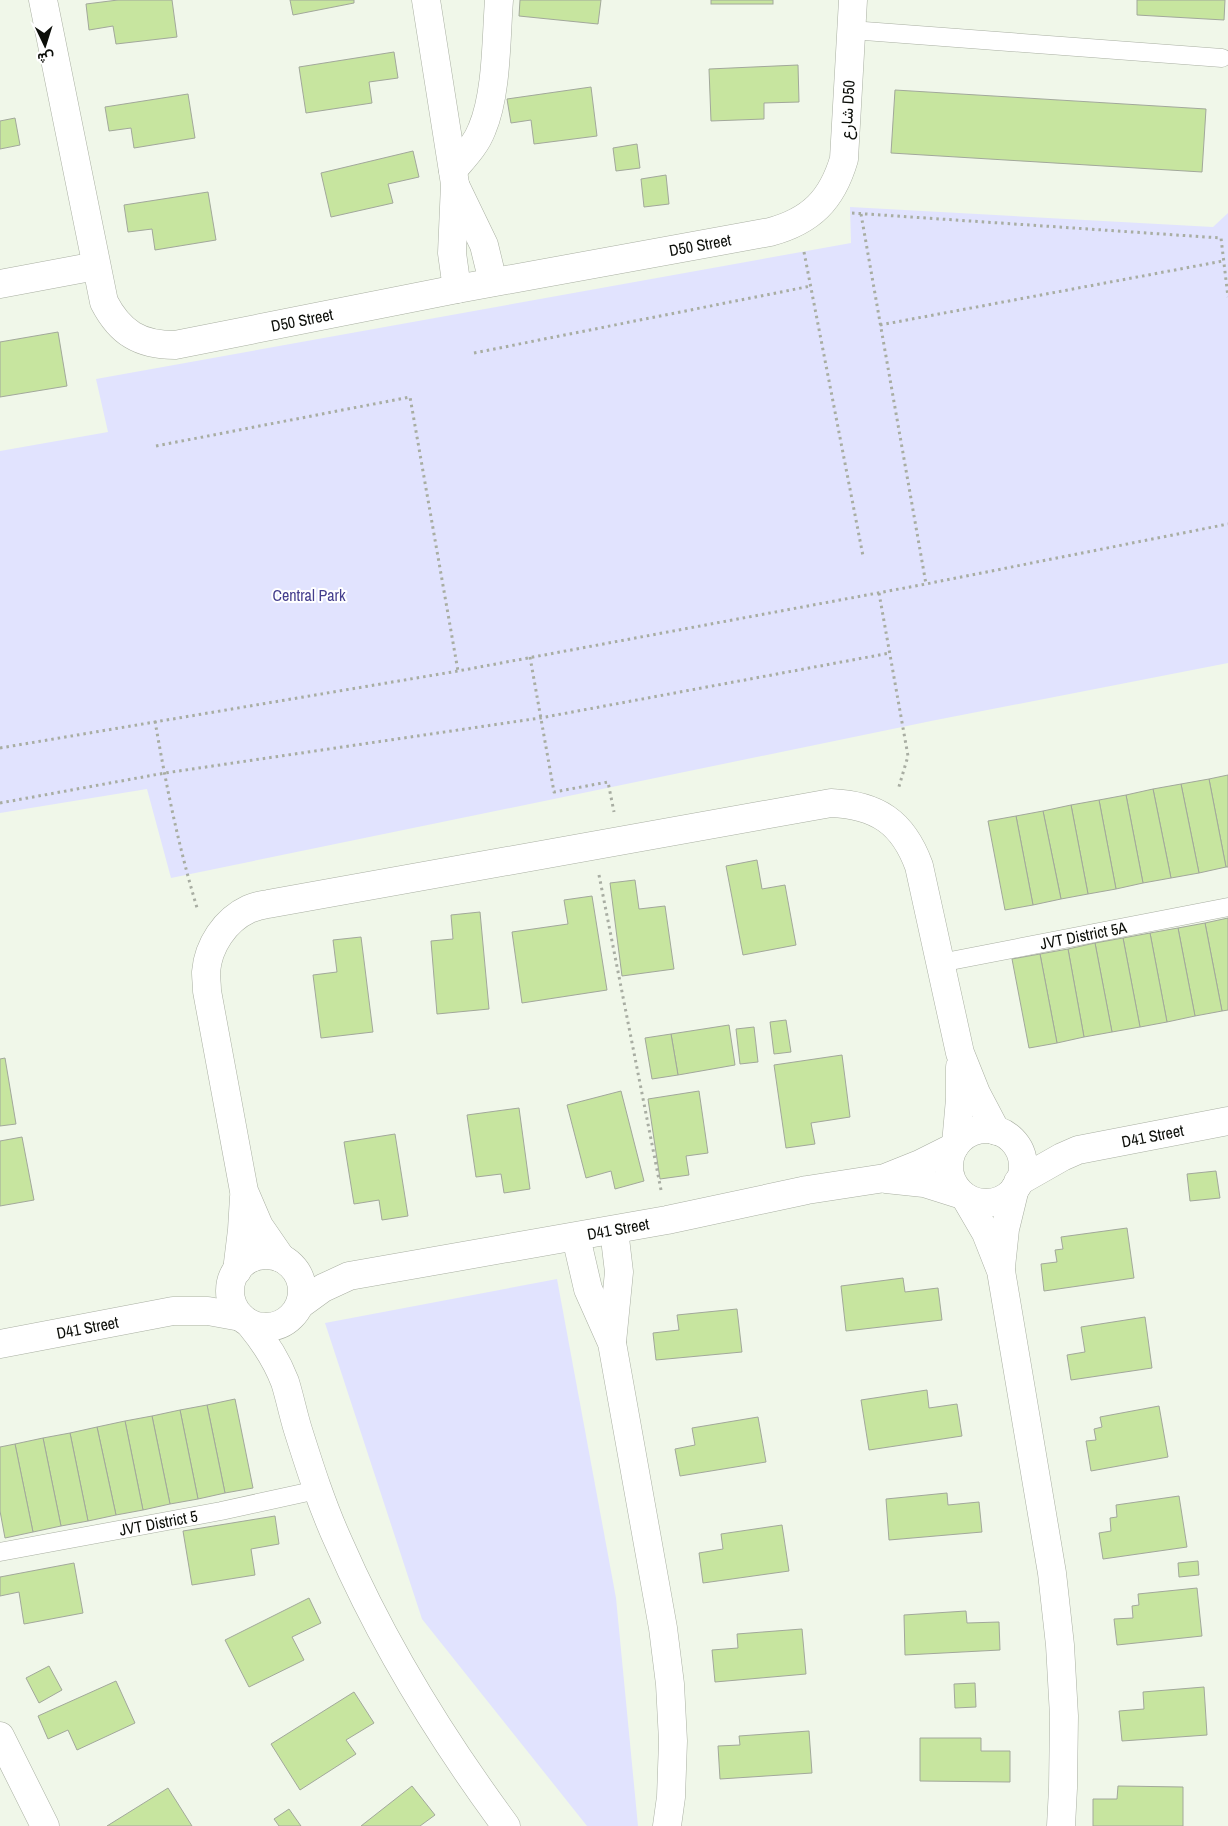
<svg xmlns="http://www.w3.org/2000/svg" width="1228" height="1826" viewBox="0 0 1228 1826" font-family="'Archivo Narrow',Vazirmatn,sans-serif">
<rect width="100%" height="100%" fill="#f0f7e9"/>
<g fill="#e1e3fe">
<path d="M850 207 1213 227 1228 213V663L931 721 171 878 147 789 0 813V451L108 432 96 379 851 243Z"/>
<path d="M557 1279 616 1598 638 1826H587L422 1619 325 1323Z"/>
</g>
<g fill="#c7e59f" stroke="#a2a89b">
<path d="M118 0H172L177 37 116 44 113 26 89 30 86 4Z"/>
<path d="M290 0H354V3L293 15Z"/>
<path d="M520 0H601L598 24 519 16Z"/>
<rect x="711" y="0" width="62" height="4"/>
<path d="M1137 0H1225L1224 20 1137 15Z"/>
<path d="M394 52 398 78 369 82 372 103 306 113 299 67Z"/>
<path d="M798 65 799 102 764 103V119L711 121 709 69Z"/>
<path d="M591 87 597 136 534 144 531 120 511 123 507 99Z"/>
<path d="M895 90 1206 109 1202 172 891 153Z"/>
<path d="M188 94 195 138 134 148 131 128 109 131 105 107Z"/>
<path d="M15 118 20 145 0 149V121Z"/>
<path d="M637 144 640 168 616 171 613 148Z"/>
<path d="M413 151 419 177 388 184 393 203 331 217 321 173Z"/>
<path d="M666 175 669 204 644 207 641 179Z"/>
<path d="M208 192 216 240 155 250 152 229 128 232 124 205Z"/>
<path d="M58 332 67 386 0 397V342Z"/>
<path d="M1228 775V867H1226L1209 779Z"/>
<path d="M1209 779 1226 867 1199 873 1181 784Z"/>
<path d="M1181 784 1199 873 1171 878 1153 789Z"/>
<path d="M1153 789 1171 878 1143 883 1126 795Z"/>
<path d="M1126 795 1143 883 1116 889 1099 800Z"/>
<path d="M1099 800 1116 889 1088 894 1071 805Z"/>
<path d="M1071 805 1088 894 1061 899 1043 811Z"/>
<path d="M1043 811 1061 899 1033 905 1016 816Z"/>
<path d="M1016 816 1033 905 1005 910 988 821Z"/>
<path d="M757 860 762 889 785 885 796 945 743 955 726 866Z"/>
<path d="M635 880 639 909 665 906 674 969 622 976 610 883Z"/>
<path d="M592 896 607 990 522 1003 512 932 568 924 564 900Z"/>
<path d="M480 912 489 1009 437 1014 431 941 453 939 451 915Z"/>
<path d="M1228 918V1010L1222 1011 1205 923Z"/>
<path d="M1205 923 1222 1011 1195 1016 1178 928Z"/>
<path d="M1178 928 1195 1016 1167 1022 1150 933Z"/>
<path d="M1150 933 1167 1022 1140 1027 1123 938Z"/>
<path d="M361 937 373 1032 321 1038 313 975 337 972 333 940Z"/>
<path d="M1123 938 1140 1027 1112 1032 1095 943Z"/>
<path d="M1095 943 1112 1032 1084 1037 1068 949Z"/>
<path d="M1068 949 1084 1037 1057 1043 1040 954Z"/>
<path d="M1040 954 1057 1043 1029 1048 1012 959Z"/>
<path d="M786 1020 791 1052 774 1054 770 1022Z"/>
<path d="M729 1025 735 1065 678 1075 671 1034Z"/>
<path d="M754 1027 758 1062 740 1064 736 1029Z"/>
<path d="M671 1034 678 1075 652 1079 645 1038Z"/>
<path d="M842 1055 850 1117 811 1123 815 1144 786 1148 774 1065Z"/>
<path d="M5 1058 16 1124 0 1126V1059Z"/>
<path d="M621 1091 644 1181 615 1189 611 1171 586 1178 567 1105Z"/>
<path d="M699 1091 708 1153 686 1156 689 1175 660 1179 648 1099Z"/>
<path d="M519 1108 530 1189 504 1193 501 1174 476 1177 467 1115Z"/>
<path d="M395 1134 408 1216 382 1220 379 1200 354 1204 344 1142Z"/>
<path d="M22 1137 34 1200 0 1206V1141Z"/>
<path d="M1216 1171 1220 1198 1190 1201 1187 1174Z"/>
<path d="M1127 1228 1134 1278 1044 1291 1041 1264 1057 1262 1055 1250 1063 1249 1061 1237Z"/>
<path d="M903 1278 905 1292 938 1288 942 1320 846 1331 841 1286Z"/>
<path d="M737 1309 742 1352 656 1360 653 1333 679 1330 677 1315Z"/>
<path d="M1145 1317 1152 1368 1071 1380 1067 1355 1085 1352 1081 1327Z"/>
<path d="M927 1390 929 1408 957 1404 962 1436 869 1450 861 1400Z"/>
<path d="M235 1399 253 1488 225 1493 207 1405Z"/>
<path d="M207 1405 225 1493 198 1499 180 1410Z"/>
<path d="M1159 1406 1168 1457 1091 1471 1086 1441 1096 1440 1094 1429 1102 1427 1100 1417Z"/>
<path d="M180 1410 198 1499 170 1504 152 1416Z"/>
<path d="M152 1416 170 1504 143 1510 125 1421Z"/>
<path d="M758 1417 766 1462 680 1476 675 1449 695 1445 692 1428Z"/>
<path d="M125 1421 143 1510 116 1515 97 1427Z"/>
<path d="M97 1427 116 1515 88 1521 70 1433Z"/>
<path d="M70 1433 88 1521 61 1526 43 1438Z"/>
<path d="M43 1438 61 1526 33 1532 15 1444Z"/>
<path d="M15 1444 33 1532 5 1538 0 1511V1447Z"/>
<path d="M947 1493 948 1505 979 1502 982 1532 889 1540 886 1499Z"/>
<path d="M1179 1496 1187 1547 1103 1559 1099 1533 1111 1531 1110 1518 1117 1517 1116 1505Z"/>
<path d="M275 1516 279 1544 251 1549 255 1575 192 1585 183 1531Z"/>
<path d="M782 1525 789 1571 703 1583 699 1553 723 1549 721 1534Z"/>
<path d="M1198 1561 1199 1575 1179 1577 1178 1563Z"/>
<path d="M74 1563 83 1613 24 1624 19 1592 0 1596V1577Z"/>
<path d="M1197 1588 1202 1636 1117 1645 1114 1619 1133 1618 1132 1606 1139 1605 1138 1594Z"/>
<path d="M309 1598 321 1623 292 1637 304 1660 249 1687 225 1640Z"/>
<path d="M966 1611 967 1623 999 1622 1000 1650 905 1655 904 1615Z"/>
<path d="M802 1629 806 1674 715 1682 712 1650 738 1648 737 1634Z"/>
<path d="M49 1666 62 1690 39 1703 26 1678Z"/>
<path d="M116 1681 135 1723 77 1750 68 1730 48 1739 38 1716Z"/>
<path d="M975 1683 976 1707 955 1708 954 1684Z"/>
<path d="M1204 1687 1207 1735 1122 1741 1119 1711 1144 1709 1143 1692Z"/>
<path d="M354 1692 374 1723 346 1740 356 1754 300 1790 271 1744Z"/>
<path d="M809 1731 812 1773 720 1779 718 1746 740 1745 739 1736Z"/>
<path d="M920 1738H981V1751H1010V1782L920 1781Z"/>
<path d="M412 1786 435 1815 420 1826H361Z"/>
<path d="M1118 1786 1183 1787V1826H1093V1799H1117Z"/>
<path d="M168 1788 192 1826H107Z"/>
<path d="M289 1809 301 1826H279L274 1819Z"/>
</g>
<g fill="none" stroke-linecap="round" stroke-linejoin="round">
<g stroke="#a9afa2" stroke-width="19">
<g id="service">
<path d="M851 30 1222 58"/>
<path id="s1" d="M940 963 1228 907"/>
<path id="s2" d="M0 1552 221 1511 317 1490"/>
</g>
</g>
<g stroke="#a9afa2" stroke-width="29">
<g id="minor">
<path id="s3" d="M43 0 104 302C120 333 140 345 175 345L457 289 770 232C811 221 832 200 844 159L853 0"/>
<path d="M426 0 455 184 452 253 457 289"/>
<path d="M453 170C464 157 476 145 482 129 497 94 496 39 499 0"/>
<path d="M456 187 484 245 493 282"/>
<path d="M0 284 96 266"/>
<circle cx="986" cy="1166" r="37"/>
<path d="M956 1144 960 1099V1067"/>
<path d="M886 1179 924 1183 962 1195"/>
<path id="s4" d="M1018 1182 1062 1157 1078 1150 1228 1121"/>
<path d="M965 1197 986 1233 1001 1271 1052 1573 1060 1645 1064 1716 1063 1788 1061 1826"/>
<path d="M576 1237 588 1289 612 1343 663 1628 670 1684 673 1741 671 1797 667 1826"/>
<circle cx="266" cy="1291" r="36"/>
<path d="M281 1258 259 1226 244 1191 207 991C207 985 206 978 206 972 208 946 225 920 249 909 254 907 261 905 268 904L831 803C877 805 903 822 919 866L960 1053 976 1093 996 1131"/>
<path d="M1001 1267 1005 1229 1015 1188"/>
<path d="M237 1271 242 1230 244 1197"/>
<path id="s5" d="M301 1304 323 1288 349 1276 667 1220 807 1190 885 1178 920 1164 954 1147"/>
<path d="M250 1324C264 1341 277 1361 285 1382 290 1398 293 1414 298 1430 310 1468 322 1506 339 1543 383 1644 441 1738 506 1826"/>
<path d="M612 1342 619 1272 614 1230"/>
<path id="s6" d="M0 1344 173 1311H208L241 1317"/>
<path d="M0 1736 45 1826"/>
</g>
</g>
<g stroke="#a8ada2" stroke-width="3" stroke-dasharray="2.5 4" stroke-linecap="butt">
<path d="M852 213 1221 238 1228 297"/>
<path d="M861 214 926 584"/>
<path d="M804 252 863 556"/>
<path d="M880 325 1223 261"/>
<path d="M474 353 811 286"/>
<path d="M156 446 410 397 458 671"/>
<path d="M879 593 908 756 898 790"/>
<path d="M530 657 554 792 608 782 614 812"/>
<path d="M155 721C166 785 179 849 198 911"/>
<path d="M0 748 458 671 926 584 1228 524"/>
<path d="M0 803 165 773 540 718 890 653"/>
<path d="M599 875 661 1190"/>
</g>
<use href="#service" stroke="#fff" stroke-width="18"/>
<use href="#minor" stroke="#fff" stroke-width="28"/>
</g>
<g text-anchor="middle" stroke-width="4" stroke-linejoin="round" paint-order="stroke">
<g font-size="16" fill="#0c0e09" stroke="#fff">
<text transform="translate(847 110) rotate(-87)" y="6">شارع D50</text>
<text dy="6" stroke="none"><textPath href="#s3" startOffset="931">D50 Street</textPath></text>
<text dy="6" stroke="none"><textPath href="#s3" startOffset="526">D50 Street</textPath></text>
<text dy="6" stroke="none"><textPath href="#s1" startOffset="146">JVT District 5A</textPath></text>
<text dy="6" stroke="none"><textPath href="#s4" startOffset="144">D41 Street</textPath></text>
<text dy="6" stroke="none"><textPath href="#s5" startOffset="329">D41 Street</textPath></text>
<text dy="6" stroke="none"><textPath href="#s6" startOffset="89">D41 Street</textPath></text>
<text dy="6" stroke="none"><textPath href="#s2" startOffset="161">JVT District 5</textPath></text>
</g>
<g font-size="16" fill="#443e8d" stroke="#fff">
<text x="309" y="601">Central Park</text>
</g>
</g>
<g transform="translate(45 45) rotate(176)" stroke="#ffffff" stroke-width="4" paint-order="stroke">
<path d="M0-4L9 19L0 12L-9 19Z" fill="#0c0e09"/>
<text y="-8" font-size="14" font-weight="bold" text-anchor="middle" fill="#0c0e09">ش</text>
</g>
</svg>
